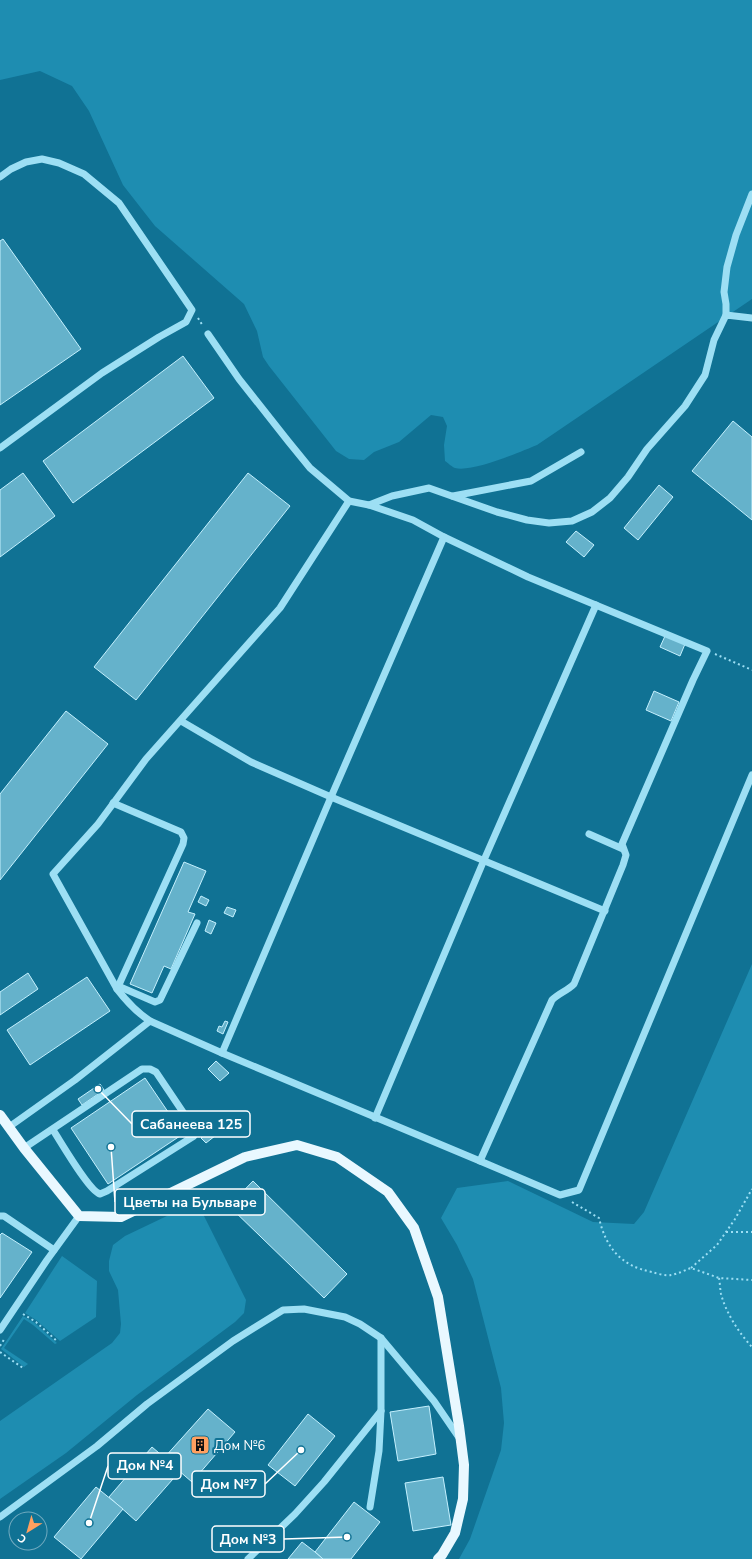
<svg xmlns="http://www.w3.org/2000/svg" width="752" height="1559" viewBox="0 0 752 1559" font-family="'Nunito Sans',sans-serif">
<rect width="100%" height="100%" fill="#107294"/>
<g fill="#1e8db1">
<path d="M0 0H752V299L537 445C520 452 471 473 455 468 452 467 448 463 445 461L444 445 447 426 443 417 431 415 399 442 374 452 364 460 349 459 336 451 269 366 263 357 257 331 244 304 155 226 123 185 89 111 72 86 40 71 0 80Z"/>
<path d="M752 964V1559H459L470 1539 501 1450 504 1423 501 1388 473 1279 457 1245 441 1218 457 1188 508 1181 593 1222 634 1224 644 1212Z"/>
<path d="M192 1204H198L246 1300 244 1313 235 1322 137 1395 66 1453 0 1499V1421L112 1343 120 1333 121 1324 118 1290 109 1271V1261L113 1245 125 1236Z"/>
<path d="M62 1256 97 1281 96 1317 60 1341 36 1320 25 1313Z"/>
<path d="M23 1316 35 1323 57 1343 55 1344 33 1325 24 1319 4 1348 28 1364 24 1367 1 1349Z"/>
</g>
<g fill="#65b2cb" stroke="#c4f0fe">
<path d="M3 239 81 349 0 405V241Z"/>
<path d="M183 356 214 398 73 503 43 461Z"/>
<path d="M733 421 752 437V520L692 471Z"/>
<path d="M23 473 55 516 0 557V490Z"/>
<path d="M248 473 290 506 136 700 94 667Z"/>
<path d="M659 485 673 497 638 540 624 528Z"/>
<path d="M576 531 594 545 584 557 566 542Z"/>
<path d="M665 636 685 644 680 656 660 647Z"/>
<path d="M654 691 679 702 671 721 646 710Z"/>
<path d="M66 711 108 744 0 880V794Z"/>
<path d="M184 862 206 871 188 912 195 914 171 969 164 966 152 993 130 984Z"/>
<path d="M201 896 209 900 206 906 198 902Z"/>
<path d="M227 907 236 910 233 917 224 913Z"/>
<path d="M209 920 216 923 211 934 205 931Z"/>
<path d="M28 973 38 989 0 1015V992Z"/>
<path d="M87 977 110 1011 30 1065 7 1030Z"/>
<path d="M225 1021 228 1022 223 1034 217 1031 219 1026 222 1027Z"/>
<path d="M216 1061 229 1073 220 1081 208 1069Z"/>
<path d="M145 1078 183 1134 108 1184 71 1128Z"/>
<path d="M100 1084 104 1090 82 1105 78 1099Z"/>
<path d="M215 1127 220 1132 206 1143 201 1138Z"/>
<path d="M253 1181 347 1274 324 1298 229 1206Z"/>
<path d="M2 1233 32 1252 0 1298V1235Z"/>
<path d="M429 1406 436 1454 398 1461 390 1412Z"/>
<path d="M208 1409 235 1432 192 1482 164 1458Z"/>
<path d="M308 1414 335 1436 295 1486 268 1465Z"/>
<path d="M152 1447 180 1471 136 1521 109 1497Z"/>
<path d="M443 1477 451 1525 413 1531 405 1483Z"/>
<path d="M96 1487 123 1509 81 1559 54 1537Z"/>
<path d="M354 1502 380 1522 351 1559H323L315 1552Z"/>
<path d="M302 1542 315 1552 323 1559H288Z"/>
</g>
<g fill="none" stroke-linecap="round" stroke-linejoin="round">
<g stroke="#9ddff4" stroke-width="2" stroke-dasharray="2 3" stroke-linecap="butt">
<path d="M198 318 203 326"/>
<path d="M715 654 752 670"/>
<path d="M572 1202 599 1218C606 1248 621 1266 652 1272 658 1274 666 1276 671 1275 678 1274 685 1270 691 1268L719 1278 752 1280"/>
<path d="M726 1232H752"/>
<path d="M691 1268 717 1245 735 1219 752 1189"/>
<path d="M719 1278C720 1283 720 1289 721 1294 726 1313 739 1333 752 1347"/>
<path d="M23 1314 36 1322 58 1342"/>
<path d="M0 1346 5 1338"/>
<path d="M0 1352 23 1368"/>
</g>
<g stroke="#9ddff4" stroke-width="7">
<path d="M0 177 11 169 26 162 42 159 59 163 84 174 119 203 192 310 186 322 159 337 102 373 0 448"/>
<path d="M726 315V304L724 292 727 267 736 235 752 194"/>
<path d="M453 496 531 481 581 452"/>
<path d="M369 505 392 496 429 488 497 512 527 520 549 523 572 521 592 512 610 498 628 477 647 449 685 406 705 375 714 340 726 315 752 318"/>
<path d="M181 721 251 762 331 797 605 911"/>
<path d="M113 803 181 832 184 838 183 844 117 989"/>
<path d="M589 834 623 849"/>
<path d="M118 986 155 1002 160 1000 197 923"/>
<path d="M150 1021C136 1012 127 1002 117 989L53 874 98 824 146 759 280 608 349 501"/>
<path d="M222 1053 331 797 444 537"/>
<path d="M375 1118 484 860 596 605"/>
<path d="M9 1127 75 1080 150 1021 222 1053 480 1161 552 1000C559 993 567 991 574 984L623 865 626 855 622 844 693 680 707 651 528 577 444 537 413 520 369 505 349 501 310 468 288 441 239 379 208 334"/>
<path d="M24 1148 142 1069H150L156 1072 195 1130 194 1136 107 1191 100 1194C89 1191 61 1142 53 1130"/>
<path d="M480 1161 560 1195 579 1190 752 775"/>
<path d="M0 1216H4L54 1250"/>
<path d="M0 1330 47 1260 79 1216"/>
<path d="M370 1507 379 1451 381 1411V1338"/>
<path d="M0 1517 97 1446 147 1404 233 1341 283 1310 304 1309 345 1317 360 1324 381 1338 434 1401 460 1439"/>
<path d="M248 1559 295 1514 324 1482 381 1411"/>
</g>
<path stroke="#e9f8ff" stroke-width="10" d="M0 1115 24 1148 79 1216 121 1217 245 1157 297 1145 337 1157 388 1192 414 1228 438 1297 459 1426 464 1465 463 1499 455 1533 442 1555 438 1559"/>
</g>
<defs>
<g id="building-square" transform="scale(1)"><rect x="-9" y="-9" width="18" height="18" rx="4" fill="#ffa05f" stroke="#107294"/><path d="M-4-6H4V6H1V3H-1V6H-4ZM-2.5-4.3h1.7v1.8h-1.7ZM.8-4.3h1.7v1.8H.8ZM-2.5-1h1.7V.8h-1.7ZM.8-1h1.7V.8H.8Z" fill="#111"/></g>
</defs>
<g fill-rule="evenodd">
<use href="#building-square" x="200" y="1445"/>
</g>
<g text-anchor="middle" stroke-width="4" stroke-linejoin="round" paint-order="stroke">
<g font-size="13" fill="#fff" stroke="#107294" text-anchor="start">
<text x="214" y="1450">Дом №6</text>
</g>
</g>
<path fill="none" stroke="#fff" stroke-width="1.5" d="M98 1089L132 1124M111 1147L115 1202M89 1523L108 1466M301 1450L265 1484M347 1537L284 1539"/>
<g fill="#fff" stroke="#107294" stroke-width="1.5">
<circle cx="98" cy="1089" r="4"/>
<circle cx="111" cy="1147" r="4"/>
<circle cx="89" cy="1523" r="4"/>
<circle cx="301" cy="1450" r="4"/>
<circle cx="347" cy="1537" r="4"/>
</g>
<g fill="#107294" stroke="#fff" stroke-width="1.5">
<rect x="132" y="1111" width="118" height="26" rx="4"/>
<rect x="115" y="1189" width="150" height="26" rx="4"/>
<rect x="108" y="1453" width="73" height="26" rx="4"/>
<rect x="192" y="1471" width="73" height="26" rx="4"/>
<rect x="212" y="1526" width="72" height="26" rx="4"/>
</g>
<g font-size="14" text-anchor="middle" font-weight="bold" fill="#fff">
<text x="191" y="1129">Сабанеева 125</text>
<text x="190" y="1207">Цветы на Бульваре</text>
<text x="145" y="1470">Дом №4</text>
<text x="229" y="1489">Дом №7</text>
<text x="248" y="1544">Дом №3</text>
</g>
<g transform="translate(28 1531) rotate(217)"><circle r="19" fill="#107294" stroke="#70aabf"/>
<path d="M0-3L7 15L0 10L-7 15Z" fill="#ffa05f"/>
<text y="-6" font-size="11" font-weight="bold" text-anchor="middle" fill="#ffffff">С</text>
</g>
</svg>
